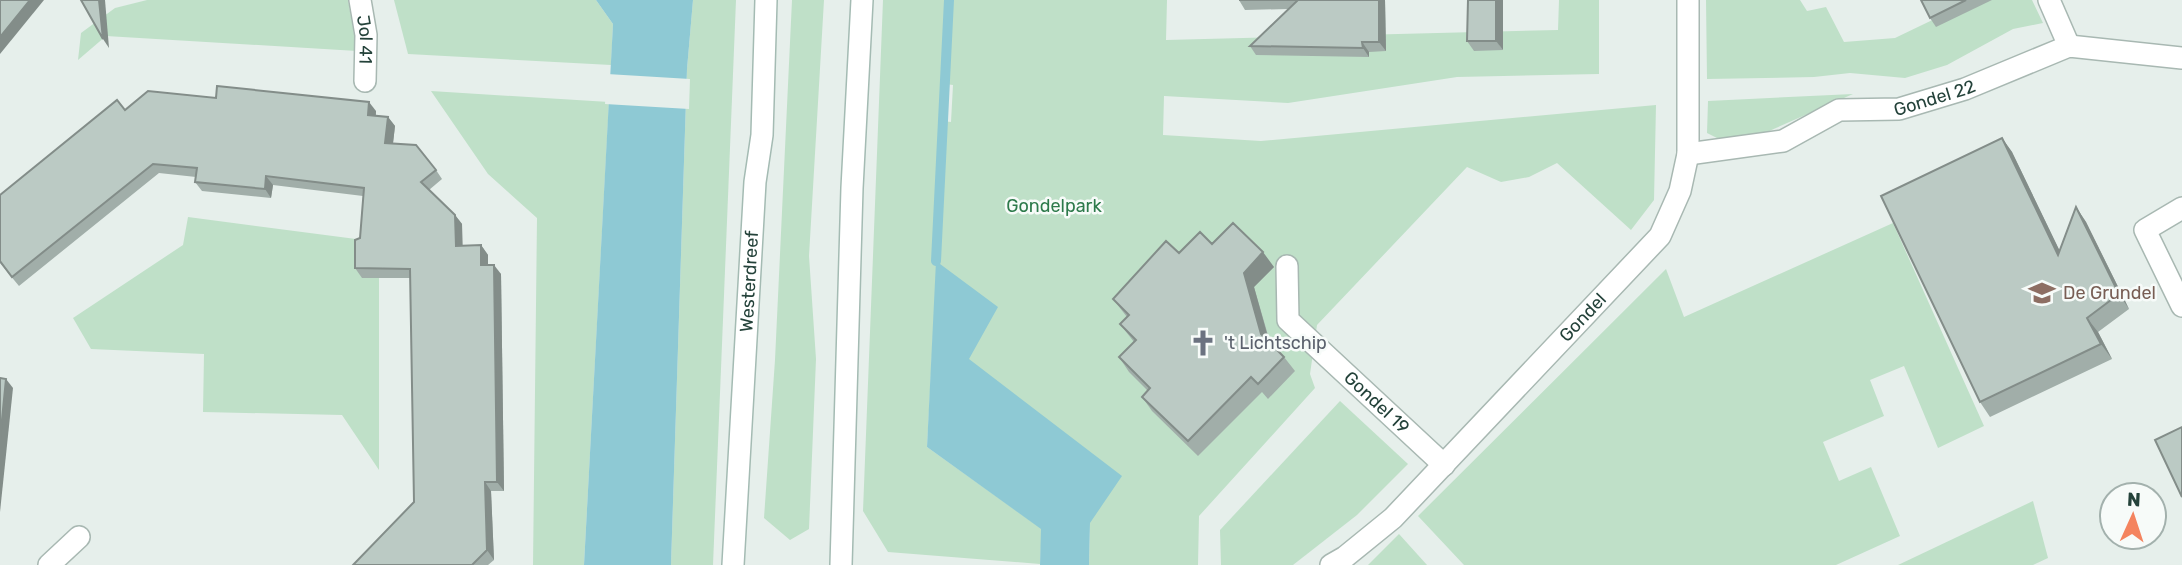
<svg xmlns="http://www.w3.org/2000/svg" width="2182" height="565" viewBox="0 0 2182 565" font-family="Rubik,sans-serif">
<rect width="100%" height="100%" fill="#e6efeb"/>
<g fill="#bfe0c8" fill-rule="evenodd">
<path d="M147 0H348L357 51 106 36 78 60 81 33 115 8Z"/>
<path d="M394 0H596L613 24 611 65 408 54Z"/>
<path d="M693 0H736L713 565H671L687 69Z"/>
<path d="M792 0H824L809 256 816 359 809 529 790 540 764 518 775 360Z"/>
<path d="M883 0H1167L1166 40 1558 30 1559 0H1599V74L1457 77 1288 103 1164 96 1163 135 1261 141 1656 105 1654 200 1631 230 1557 163 1529 177 1501 182 1467 167 1317 325 1310 374 1315 388 1199 516 1198 565H1089L1090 523 968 359 937 262 927 447 1042 529 1040 564 888 552 863 511ZM945 84 953 85 951 122 943 121Z"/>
<path d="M1706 0H1800L1807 11 1826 7 1844 42 1895 38 1974 0H2032L2043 23 2013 29 1947 65 1905 78 1850 73 1814 77 1707 79Z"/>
<path d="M431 91 609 102 584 565H533L537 218 488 174Z"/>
<path d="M1853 94 1742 143 1729 144 1707 133 1708 101Z"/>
<path d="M188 217 379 242V470L342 415 203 412 204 354 91 349 73 318 183 245Z"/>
<path d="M1893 223 1984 426 1938 448 1904 366 1870 380 1884 416 1823 442 1839 481 1871 467 1900 536 1836 565H1464L1418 516 1666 269 1684 317Z"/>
<path d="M1340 401 1408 464 1357 515 1293 565H1221L1220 530Z"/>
<path d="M2033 501 2048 558 2033 565H1898Z"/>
<path d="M1399 534 1427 565H1368Z"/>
</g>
<g fill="#8ec9d4">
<path d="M596 0H693L687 69 671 565H584L613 24Z"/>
<path d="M936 261 998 307 969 359 1122 476 1090 523 1089 565H1040L1041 529 927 447Z"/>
</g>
<path fill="#e6efeb" d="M607 74 690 79 689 109 605 104Z"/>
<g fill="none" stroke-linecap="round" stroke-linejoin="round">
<path stroke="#8ec9d4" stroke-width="10" d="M936 261 949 0"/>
<g stroke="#a8b8b2" stroke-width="24">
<path id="pedestrian" d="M2182 208 2145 230 2182 306"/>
</g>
<g stroke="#a8b8b2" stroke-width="24">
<g id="minor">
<path id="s1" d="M360 0 366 35 365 81"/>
<path d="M2049 0 2069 46"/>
<path id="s2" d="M1688 154 1783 141 1839 110 1899 109 1965 89 2069 46 2182 58"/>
<path id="s3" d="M1287 266 1288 320 1444 465"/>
<path d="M49 565 79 537"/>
</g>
</g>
<g stroke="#a8b8b2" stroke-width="24">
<g id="tertiary">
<path id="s4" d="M1331 565 1345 557 1393 518 1660 236 1680 191 1688 154V0"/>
</g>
</g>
<g stroke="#a4bbb3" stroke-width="24">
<g id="secondary">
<path id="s5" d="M733 565 755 182 762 135 766 0"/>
<path d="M841 565 852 188 862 0"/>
</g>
</g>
<use href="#pedestrian" stroke="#fff" stroke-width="21"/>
<use href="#minor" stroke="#fff" stroke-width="21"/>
<use href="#tertiary" stroke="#fff" stroke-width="21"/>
<use href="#secondary" stroke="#fff" stroke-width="21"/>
</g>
<g fill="#a1aea9">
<path d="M1239 0H1385L1386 51 1369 52V57L1256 55 1250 46 1288 9 1245 10Z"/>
<path d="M1468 0 1503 50 1474 51 1467 41Z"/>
<path d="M1921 0H1992L1936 27 1930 18Z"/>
<path d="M216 98 376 111V116L388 117 395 126 393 143 436 170 442 179 429 190 455 215 462 224V246L481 245 488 255V265L501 274 504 491H491L494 560 488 565H353L414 502 410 278H362L355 268 360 238 363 196 273 185 271 198 202 191 195 182 196 177 159 173 19 286 0 263V195L125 110Z"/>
<path d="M2002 138 2012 152 2060 252 2076 207 2086 222 2129 309 2098 332 2112 359 1990 417 1980 402Z"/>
<path d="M1212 244 1274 267 1254 287 1270 342 1284 357 1295 371 1268 399 1262 392 1198 456 1152 411 1142 397 1148 391 1129 372 1119 357 1134 342 1120 324 1127 317 1113 299 1179 253Z"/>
</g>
<g fill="#838d89">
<path d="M30 0H44L0 54V37Z"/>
<path d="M99 0H105L109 48 103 39Z"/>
<path d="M1379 0H1385L1386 51 1379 42Z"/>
<path d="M1496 0H1503V50L1496 41Z"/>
<path d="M1362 42 1369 52V57L1363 48Z"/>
<path d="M369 102 376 111 375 124 368 115Z"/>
<path d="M388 117 395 126 392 152 385 143Z"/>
<path d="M2002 138 2012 152 2069 270 2058 255Z"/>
<path d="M266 176 273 185 271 198 265 189Z"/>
<path d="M2076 207 2086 222 2129 309 2119 294Z"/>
<path d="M455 215 462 224 463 255 456 246Z"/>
<path d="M481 245 488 255V275L481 265Z"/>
<path d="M1263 252 1274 267 1254 287 1271 348 1261 334 1244 273Z"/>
<path d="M494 265 501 274 504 491 497 482Z"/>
<path d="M2087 318 2098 332 2112 359 2101 344Z"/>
<path d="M6 379 13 388 0 512V440Z"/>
<path d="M485 482 491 491 494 560 487 550Z"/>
</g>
<g fill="#bbcac4" stroke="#838d89" stroke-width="2">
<path d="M0 0H30L0 37Z"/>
<path d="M81 0H99L103 39Z"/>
<path d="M1239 0H1379V42H1362L1363 48 1250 46 1298 0Z"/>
<path d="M1468 0H1496V41H1467Z"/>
<path d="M1921 0H1966L1930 18Z"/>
<path d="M217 86 369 102 368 115 388 117 385 143 416 145 436 170 421 182 455 215 456 246 481 245V265H494L497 482H485L487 550 472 565H353L414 502 410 269 355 268V240L360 238 364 188 266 176 265 189 195 182 197 168 153 164 12 277 0 261V195L117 100 125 110 148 91 216 98Z"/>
<path d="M2002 138 2058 255 2076 207 2119 294 2087 318 2101 344 1980 402 1881 196Z"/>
<path d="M1233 223 1263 252 1244 273 1261 334 1284 357 1258 384 1251 377 1188 441 1142 397 1150 388 1119 357 1136 340 1120 324 1129 315 1113 299 1166 241 1179 253 1200 232 1212 244Z"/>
<path d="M0 378 6 379 0 440Z"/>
<path d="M2182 427V497L2155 440Z"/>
</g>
<defs>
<g id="school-bare" transform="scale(2.1)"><path d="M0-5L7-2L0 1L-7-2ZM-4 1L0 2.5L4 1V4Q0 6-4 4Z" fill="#8d6e63" stroke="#f7fbf9" stroke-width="2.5" paint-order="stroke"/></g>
<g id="church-bare" transform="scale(2.1)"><path d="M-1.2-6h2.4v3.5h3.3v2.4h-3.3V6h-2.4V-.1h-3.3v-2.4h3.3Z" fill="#6b7280" stroke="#f7fbf9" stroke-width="2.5" paint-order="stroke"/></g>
</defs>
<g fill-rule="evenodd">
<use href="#school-bare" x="2042" y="293"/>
<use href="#church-bare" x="1203" y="343"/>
</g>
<g text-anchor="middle" stroke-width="5" stroke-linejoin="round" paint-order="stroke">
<g font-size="18" fill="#24423a" stroke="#f7fbf9">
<text dy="6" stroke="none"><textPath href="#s1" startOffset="40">Jol 41</textPath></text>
<text dy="6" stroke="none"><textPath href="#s2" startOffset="257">Gondel 22</textPath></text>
<text dy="6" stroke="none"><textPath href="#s5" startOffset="284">Westerdreef</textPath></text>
<text dy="6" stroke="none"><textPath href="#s4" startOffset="354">Gondel</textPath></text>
<text dy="6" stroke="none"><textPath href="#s3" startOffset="175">Gondel 19</textPath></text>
</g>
<g font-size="18" fill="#2d7a4b" stroke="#f7fbf9">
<text x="1054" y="212">Gondelpark</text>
</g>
<g font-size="18" fill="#785e54" stroke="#f7fbf9" text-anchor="start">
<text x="2063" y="299">De Grundel</text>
</g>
<g font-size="18" fill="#5b616d" stroke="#f7fbf9" text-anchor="start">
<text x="1224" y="349">'t Lichtschip</text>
</g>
</g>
<g transform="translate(2133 516) rotate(3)"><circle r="33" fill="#f7fbf9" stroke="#a3b1ad" stroke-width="2"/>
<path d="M0-5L12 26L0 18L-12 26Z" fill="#f4845f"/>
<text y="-10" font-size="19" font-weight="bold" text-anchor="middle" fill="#24423a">N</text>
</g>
</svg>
